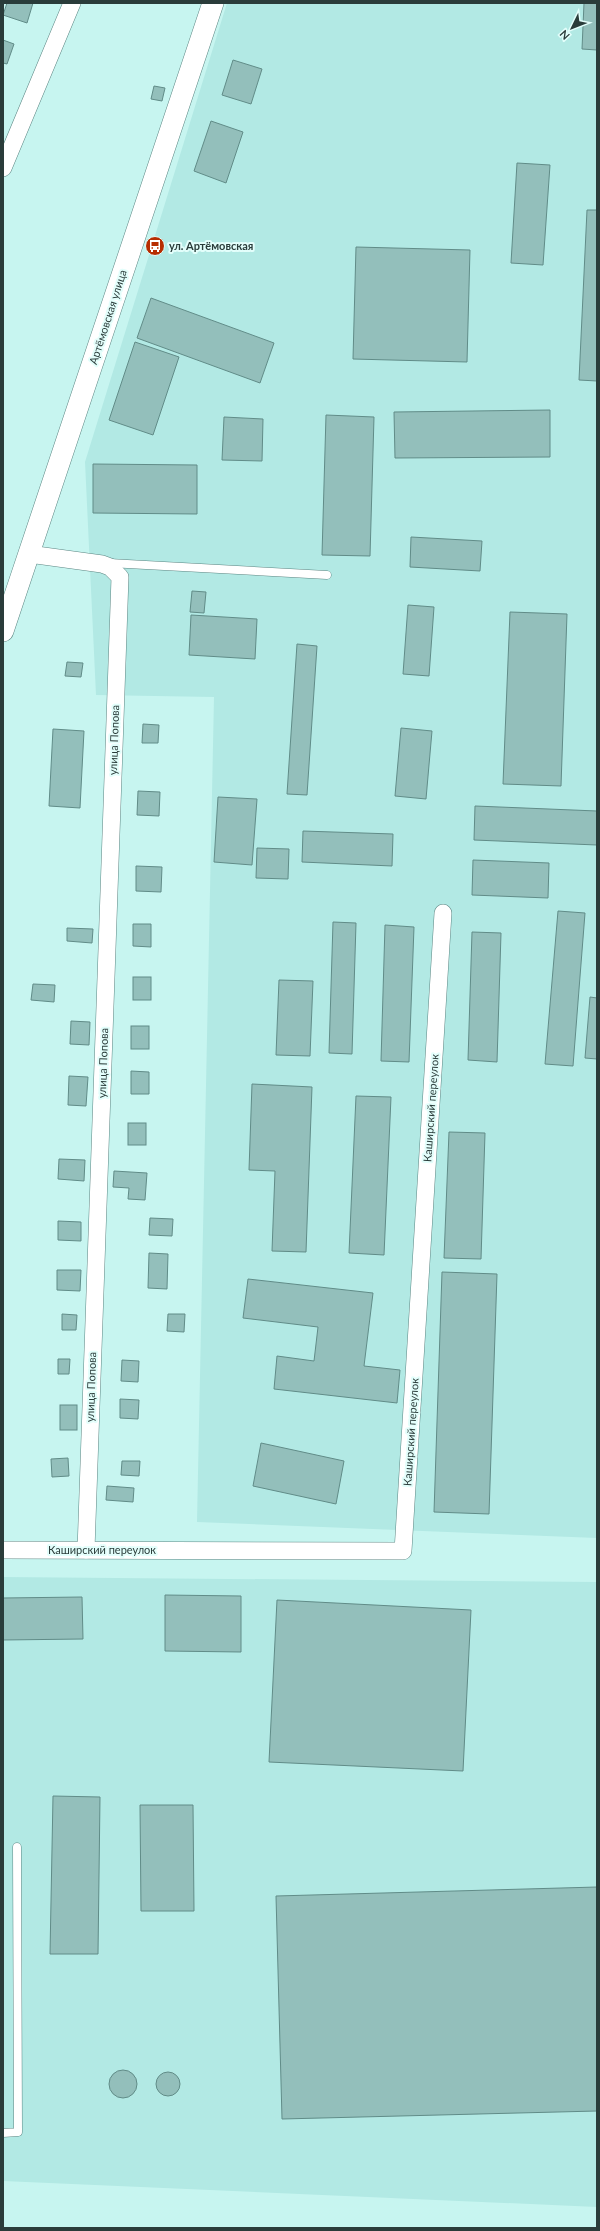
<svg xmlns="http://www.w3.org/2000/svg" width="600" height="2231" viewBox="0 0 600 2231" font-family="Lato,sans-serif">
<rect width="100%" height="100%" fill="#c7f5f0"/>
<g fill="#b2e9e4">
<path d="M227 3H597V1538L197 1522 214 697 96 695 85 462Z"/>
<path d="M3 1577 597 1582V2207L3 2181Z"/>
</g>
<g fill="#93bfbb" stroke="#618c88">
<path d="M7 3H33L27 23 3 15Z"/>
<path d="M584 3H597V50L582 49Z"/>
<path d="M3 40 14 44 7 64 3 63Z"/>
<path d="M233 60 262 69 251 104 222 95Z"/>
<path d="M154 86 165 88 162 101 151 99Z"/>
<path d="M211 121 243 132 226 183 194 171Z"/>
<path d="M517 163 550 165 543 265 511 263Z"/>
<path d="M587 210H597V381L579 380Z"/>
<path d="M356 247 470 250 467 362 353 359Z"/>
<path d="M151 298 274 343 260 383 137 338Z"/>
<path d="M135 342 179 357 153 435 109 420Z"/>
<path d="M550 410V457L395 458 394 412Z"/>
<path d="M326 415 374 417 370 556 322 555Z"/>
<path d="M224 417 263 419 262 461 222 460Z"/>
<path d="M93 464 197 465V514L93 513Z"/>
<path d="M411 537 482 541 480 571 410 567Z"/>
<path d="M192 591 206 592 204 613 190 612Z"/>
<path d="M408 605 434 607 429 676 403 674Z"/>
<path d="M510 612 567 614 561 786 503 784Z"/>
<path d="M191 615 257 619 255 659 189 655Z"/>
<path d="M297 644 317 646 307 795 287 794Z"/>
<path d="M67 662 83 663 81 677 65 676Z"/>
<path d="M143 724 159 725 158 743H142Z"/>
<path d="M401 728 432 731 426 799 395 796Z"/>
<path d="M53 729 84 731 80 808 49 806Z"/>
<path d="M138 791 160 792 159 816 137 815Z"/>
<path d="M218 797 257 799 252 865 214 862Z"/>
<path d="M475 806 597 811V845L474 840Z"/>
<path d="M303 831 393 834 392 866 302 862Z"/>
<path d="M257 848 289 849 288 879 256 878Z"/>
<path d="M473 860 549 863 548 898 472 895Z"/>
<path d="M136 866 162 867 161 892 136 891Z"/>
<path d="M558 911 585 913 573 1066 545 1064Z"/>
<path d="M333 922 356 923 352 1054 329 1053Z"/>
<path d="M133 924H151V947L133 946Z"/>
<path d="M385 925 414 927 409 1062 381 1061Z"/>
<path d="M67 928 93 929 92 943 67 941Z"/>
<path d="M472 932 501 933 497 1062 468 1060Z"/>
<rect x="133" y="977" width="18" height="23"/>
<path d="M279 980 313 981 310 1056 276 1055Z"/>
<path d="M33 984 55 985 54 1002 31 1000Z"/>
<path d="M590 997 597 998V1059L585 1058Z"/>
<path d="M71 1021 90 1022 89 1045 70 1044Z"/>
<rect x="131" y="1026" width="18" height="23"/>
<path d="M131 1071 149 1072V1094H131Z"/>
<path d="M69 1076 88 1077 86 1106 68 1105Z"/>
<path d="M252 1084 312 1087 306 1252 272 1251 275 1171 249 1170Z"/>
<path d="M356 1096 391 1097 384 1255 349 1253Z"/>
<rect x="128" y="1123" width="18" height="22"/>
<path d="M449 1132 485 1133 481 1259 444 1258Z"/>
<path d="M59 1159 85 1160 84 1181 58 1179Z"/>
<path d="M114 1171 147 1173 145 1200 128 1199 129 1188 113 1187Z"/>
<path d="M150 1218 173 1219 172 1236 149 1235Z"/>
<path d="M58 1221 81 1222V1241L58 1240Z"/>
<path d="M149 1253 168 1254 167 1289 148 1288Z"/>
<path d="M57 1270H81L80 1291 57 1290Z"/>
<path d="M442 1272 497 1274 489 1514 434 1512Z"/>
<path d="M248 1279 373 1293 364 1366 400 1370 397 1403 274 1389 277 1356 314 1361 318 1327 243 1318Z"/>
<path d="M62 1314 77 1315 76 1330H62Z"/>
<path d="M168 1314H185L184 1332 167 1331Z"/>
<path d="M58 1359H70L69 1374H58Z"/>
<path d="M122 1360 139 1361 138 1382 121 1381Z"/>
<path d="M120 1399 139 1400 138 1419 120 1418Z"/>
<rect x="60" y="1405" width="17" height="25"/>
<path d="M261 1443 344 1461 336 1504 253 1486Z"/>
<path d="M68 1458 69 1476 52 1477 51 1459Z"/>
<path d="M122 1461H140L139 1476 121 1475Z"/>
<path d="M107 1486 134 1488 133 1502 106 1500Z"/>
<path d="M165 1595 241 1596V1652L165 1651Z"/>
<path d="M82 1597 83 1639 3 1640V1598Z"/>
<path d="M277 1600 471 1610 463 1771 269 1762Z"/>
<path d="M53 1796 100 1797 98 1954H50Z"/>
<path d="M140 1805H193L194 1911H141Z"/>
<path d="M597 1887V2111L282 2119 276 1896Z"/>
<circle cx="123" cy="2084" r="14"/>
<circle cx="168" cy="2084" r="12"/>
</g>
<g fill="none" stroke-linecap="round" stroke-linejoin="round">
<g stroke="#5c8683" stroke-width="9">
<g id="service">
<path d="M109 563 327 575"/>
<path d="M3 2133 18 2132 17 1847"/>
</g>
</g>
<g stroke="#5c8683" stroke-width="18">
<g id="minor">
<path d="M3 168 72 3"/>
<path d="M29 554 102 564 110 567 120 577 86 1550"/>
<path d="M3 1550 403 1551 443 913"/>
</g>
</g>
<g stroke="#5c8683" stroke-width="22">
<path id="tertiary" d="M3 631 213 3"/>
</g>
<use href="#service" stroke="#fff" stroke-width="8"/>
<use href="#minor" stroke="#fff" stroke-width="17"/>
<use href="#tertiary" stroke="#fff" stroke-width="21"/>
</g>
<defs>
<g id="bus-disc" transform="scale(1)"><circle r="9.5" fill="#b72d00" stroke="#e3fefb"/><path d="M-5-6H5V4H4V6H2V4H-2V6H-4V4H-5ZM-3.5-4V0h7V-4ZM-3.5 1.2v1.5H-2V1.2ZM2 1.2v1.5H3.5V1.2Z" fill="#fff"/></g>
</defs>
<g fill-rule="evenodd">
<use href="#bus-disc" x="155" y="246"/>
</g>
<g text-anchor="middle" stroke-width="4" stroke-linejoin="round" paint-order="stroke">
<g font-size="11" font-weight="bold" fill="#2a3c3a" stroke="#e3fefb" text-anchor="start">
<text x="169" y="250">ул. Артёмовская</text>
</g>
<g font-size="11" fill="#2a3c3a" stroke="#e3fefb">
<text transform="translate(108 317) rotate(-72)" y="4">Артёмовская улица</text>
<text transform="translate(114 740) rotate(-88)" y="4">улица Попова</text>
<text transform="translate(103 1063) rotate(-88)" y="4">улица Попова</text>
<text transform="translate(431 1108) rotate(-86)" y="4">Каширский переулок</text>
<text transform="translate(91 1387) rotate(-88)" y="4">улица Попова</text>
<text transform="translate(411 1432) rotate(-86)" y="4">Каширский переулок</text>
<text x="102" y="1554">Каширский переулок</text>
</g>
</g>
<rect width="600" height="2231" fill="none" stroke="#2a3c3a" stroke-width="8"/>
<g transform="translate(572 28) rotate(227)" stroke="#e3fefb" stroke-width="3" paint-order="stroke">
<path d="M0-3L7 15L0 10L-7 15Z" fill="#2a3c3a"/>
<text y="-6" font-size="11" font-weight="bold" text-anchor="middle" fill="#2a3c3a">N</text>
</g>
</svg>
